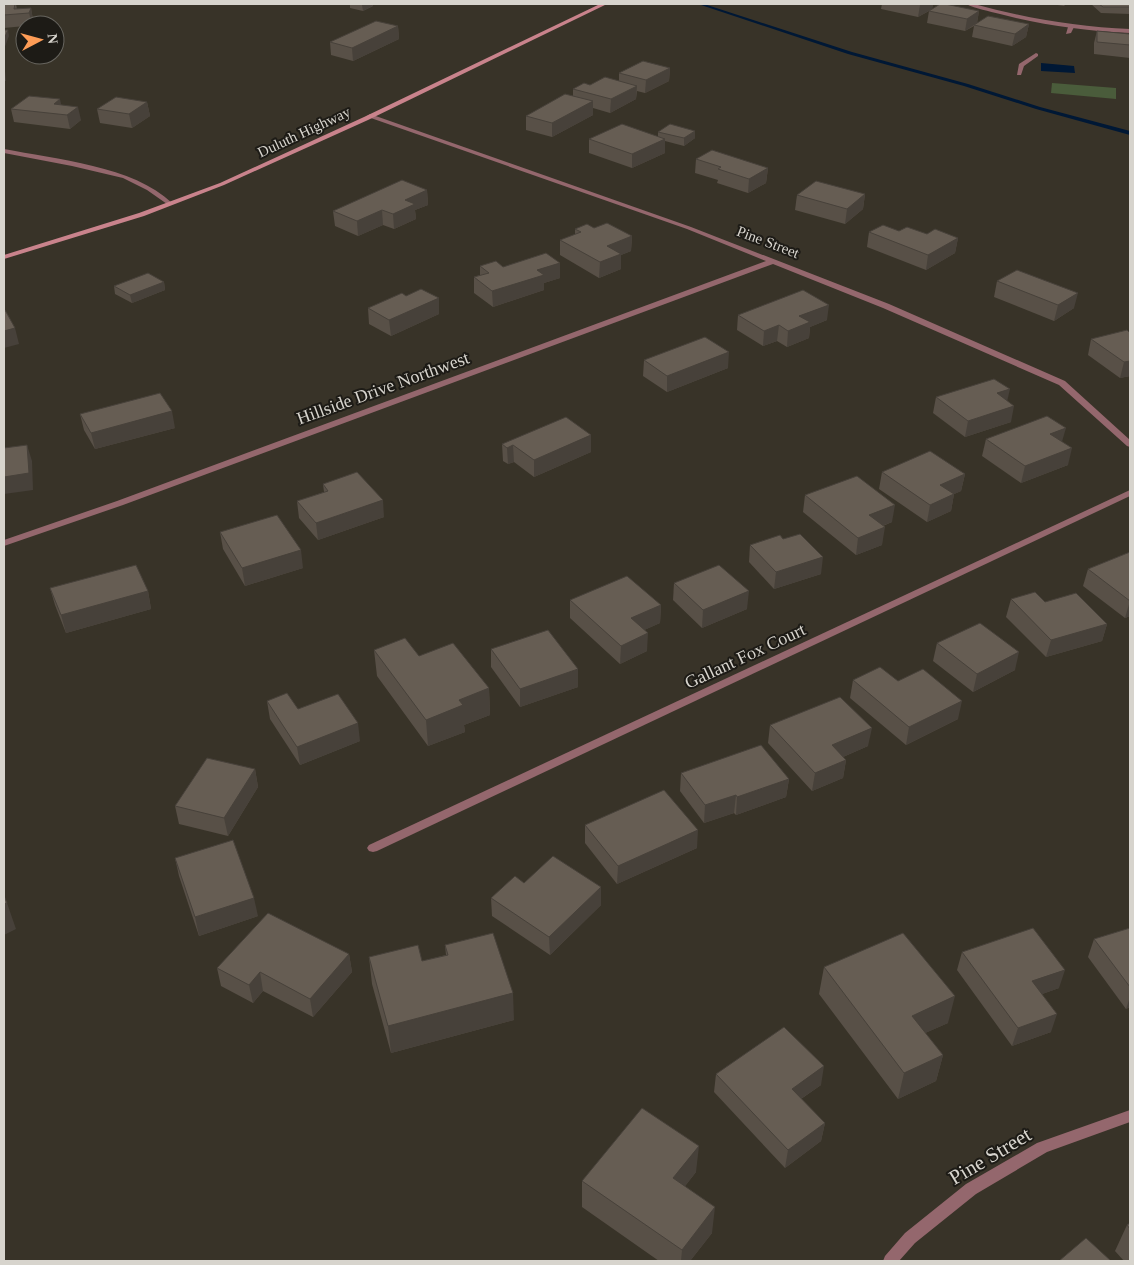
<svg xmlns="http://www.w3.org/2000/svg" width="1134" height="1265" viewBox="0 0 1134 1265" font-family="Georgia,serif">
<rect width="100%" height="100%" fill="#383328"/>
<path fill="#4a5c3b" d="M1052 83 1116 88V99L1051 93Z"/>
<path fill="#001835" d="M1041 63 1074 66 1075 73 1041 71Z"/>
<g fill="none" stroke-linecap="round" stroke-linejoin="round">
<path fill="#001835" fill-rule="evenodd" d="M698 4H704L852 52 968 84 1040 107 1130 131V135L1036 109 964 86 848 54Z"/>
<g fill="#94676d" fill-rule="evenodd">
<path d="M1071 25 1074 27 1071 33 1066 34 1068 27Z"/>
<path d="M1036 53 1038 54V56L1024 66 1021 75H1017L1019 64Z"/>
</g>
<g fill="#94676d" fill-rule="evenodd">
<path d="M966 4H974C1025 18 1077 27 1130 29V33C1086 31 1042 25 1000 14 989 11 976 9 966 4Z"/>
<path d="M370 114 691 227 889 304 1065 381 1130 440V447L1127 446 1059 385 883 308 773 264 123 505 4 546V540L117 501 766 261 687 229 368 117 367 116Z"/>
<path d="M4 149C55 159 134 166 172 203L167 204 147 190 123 178 72 166 4 153Z"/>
<path d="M1130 490V496L377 851 373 852 369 851 367 848 369 845Z"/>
<path d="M1130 1110V1122L1047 1152 976 1194 915 1243 899 1261H883L885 1256 905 1233 966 1184 1037 1143Z"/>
</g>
<path fill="#c9838c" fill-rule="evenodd" d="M600 4H607L368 120 224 185 144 216 4 259V255L139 213 220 183 364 117Z"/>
</g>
<g fill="#585047">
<path d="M4 4H16L17 9 31 8 33 20 32 25H25V26L4 28Z"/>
<path d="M350 4H372L373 6 363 11 350 8Z"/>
<path d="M882 4H933L932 9 979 11 977 23 1029 24 1026 37 1012 46 972 37 974 26 965 31 927 23 929 11 918 17 881 9Z"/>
<path d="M1051 4H1066L1064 6Z"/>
<path d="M1091 4H1130V14L1101 13Z"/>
<path d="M398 26 399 39 353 61 331 55 330 42Z"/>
<path d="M1097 31 1130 34V58L1094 54V43Z"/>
<path d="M670 68 669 81 645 93 637 91 636 99 610 113 593 108V115L552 137 526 130V116L573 96V89L590 85 619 81V73Z"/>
<path d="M147 102 150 116 132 128 100 123 97 109Z"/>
<path d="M61 105 81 120 70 129 14 122 11 109Z"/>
<path d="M695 131V138L684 146 665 141V153L632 168 589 153V139L658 136V132Z"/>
<path d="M696 159 768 168 766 183 748 193 717 183 718 180 695 173Z"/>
<path d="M427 190 428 205 415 210 416 219 394 229 383 225 358 236 335 226 333 211Z"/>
<path d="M865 194 863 209 845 224 795 210 797 195Z"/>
<path d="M594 228 632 236 631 251 621 255V269L599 278 560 255V240L575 235V229Z"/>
<path d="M869 232 927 234 958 238 955 253 926 270 867 247Z"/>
<path d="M480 266 503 267 560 278 544 283V290L493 307 474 293V277L480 275Z"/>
<path d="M997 281 1074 308 1054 321 994 297Z"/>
<path d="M164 282 165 290 132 303 115 294 114 286Z"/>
<path d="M368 308 439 314 391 336 369 324Z"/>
<path d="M738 315 827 320 810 327 809 338 787 347 777 341 763 346 737 330Z"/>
<path d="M1130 333V376L1120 378 1088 355 1091 339Z"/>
<path d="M644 360 728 368 667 392 643 376Z"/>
<path d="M936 397 1011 422 965 437 933 413Z"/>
<path d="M80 414 175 428 95 449 84 430Z"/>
<path d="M986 439 1062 442 1068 465 1021 483 982 456Z"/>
<path d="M502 444 591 452 534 477 514 462 508 464 503 461Z"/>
<path d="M882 472 965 474 961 491 954 494 951 511 927 522 879 489Z"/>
<path d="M323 484 384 517 318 540 299 518 297 501 324 492Z"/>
<path d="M805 495 892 522 883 526 882 545 856 555 803 512Z"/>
<path d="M220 532 303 568 245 586 223 549Z"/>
<path d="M783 539 821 574 774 589 749 562 750 545Z"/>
<path d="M1130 552V616L1125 618 1083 586 1088 569Z"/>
<path d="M674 583 747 609 702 628 673 600Z"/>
<path d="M50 588 148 591 151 609 66 633 55 605Z"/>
<path d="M1011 599 1045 602 1107 624 1102 641 1046 657 1006 617Z"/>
<path d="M570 600 661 605 660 623 644 630 647 651 620 664 570 618Z"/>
<path d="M937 643 1015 670 973 692 933 661Z"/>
<path d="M491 649 578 669V687L520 707 491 667Z"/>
<path d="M374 650 419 656 489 688 490 715 464 725 465 732 428 746 377 676Z"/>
<path d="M853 680 898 681 958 719 906 745 850 698Z"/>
<path d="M267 701 298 709 360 741 300 765 270 719Z"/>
<path d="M770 725 868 746 843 757 846 760 843 778 812 791 768 743Z"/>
<path d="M255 769 258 787 228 836 179 824 175 806Z"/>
<path d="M681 773 789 779 786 797 736 815 734 813 704 823 680 791Z"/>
<path d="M585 825 697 848 617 884 585 843Z"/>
<path d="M175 858 258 916 199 936 179 876Z"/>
<path d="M524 883 601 887V905L550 955 492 916 491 898Z"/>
<path d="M1130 928V1007L1126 1009 1088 957 1094 939Z"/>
<path d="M445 945 514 1020 391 1053 372 984 369 957 422 961 446 955Z"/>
<path d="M962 952 1059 988 1042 994 1051 1032 1012 1046 957 970Z"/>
<path d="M349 954 352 972 313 1017 263 991 253 1003 221 986 217 968Z"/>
<path d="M824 967 948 1023 925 1033 943 1055 936 1081 898 1099 819 994Z"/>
<path d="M716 1074 821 1085 801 1099 825 1123 821 1141 785 1168 714 1092Z"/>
<path d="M696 1172 685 1186 712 1233 690 1261H659L582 1207V1181Z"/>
<path d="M1130 1223V1261H1124L1115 1251 1127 1225Z"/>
</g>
<g fill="#47413a">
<path d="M364 4H372L373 6 363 11 362 5Z"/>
<path d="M922 4H933L932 9 918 17 920 5Z"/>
<path d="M31 8 33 20 32 25 29 13Z"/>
<path d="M979 11 977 23 965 31 967 19Z"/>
<path d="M1029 24 1026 37 1012 46 1015 34Z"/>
<path d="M398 26 399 39 353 61 352 48Z"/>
<path d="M8 30 9 36 4 49V39Z"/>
<path d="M4 61 6 81H4Z"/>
<path d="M670 68 669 81 645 93 646 80Z"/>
<path d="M637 86 636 99 610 113 611 99Z"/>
<path d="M60 99 63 113 54 104Z"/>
<path d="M593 101V115L552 137V123Z"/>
<path d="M147 102 150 116 132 128 129 114Z"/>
<path d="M78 107 81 120 70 129 67 115Z"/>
<path d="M695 131V138L684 146V138Z"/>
<path d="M665 139V153L632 168V154Z"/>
<path d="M768 168 766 183 748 193 749 179Z"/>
<path d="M427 190 428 205 415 210 416 219 394 229 393 214 405 200Z"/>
<path d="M865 194 863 209 845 224 847 209Z"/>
<path d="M382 210 383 225 358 236 357 221Z"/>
<path d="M632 236 631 251 621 255V269L599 278 600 262 607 246Z"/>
<path d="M958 238 955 253 926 270 928 255Z"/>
<path d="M560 263V278L544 283V290L493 307 492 291 537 270Z"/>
<path d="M164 282 165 290 132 303 130 295Z"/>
<path d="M1078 293 1074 308 1054 321 1058 305Z"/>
<path d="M439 298V314L391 336 389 320Z"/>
<path d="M829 305 827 320 810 327 809 338 787 347 788 331 799 316Z"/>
<path d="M779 325 777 341 763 346 764 331Z"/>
<path d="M15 328 19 344 4 348V331Z"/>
<path d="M729 352 728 368 667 392V376Z"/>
<path d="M1130 361V376L1120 378 1124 362Z"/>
<path d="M1010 389 1006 406 997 393Z"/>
<path d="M1014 406 1011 422 965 437 968 421Z"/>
<path d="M172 411 175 428 95 449 91 433Z"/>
<path d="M1066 428 1061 445 1050 434Z"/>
<path d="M591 435V452L534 477V460Z"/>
<path d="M27 445 32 461 33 490 4 494V477Z"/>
<path d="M513 445 514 462 508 464 507 448Z"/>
<path d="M1072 448 1068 465 1021 483 1025 466Z"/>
<path d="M965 474 961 491 937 502 940 485Z"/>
<path d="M954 494 951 511 927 522 930 505Z"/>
<path d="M383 500 384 517 318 540 316 523Z"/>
<path d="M895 505 892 522 866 532 869 515Z"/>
<path d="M885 527 882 545 856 555 858 538Z"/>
<path d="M301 550 303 568 245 586 242 568Z"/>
<path d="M823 557 821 574 774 589 776 572Z"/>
<path d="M148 591 151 609 66 633 61 615Z"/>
<path d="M749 591 747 609 702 628 703 610Z"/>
<path d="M1130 601V616L1125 618Z"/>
<path d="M661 605 660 623 631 636V618Z"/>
<path d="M1107 624 1102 641 1046 657 1051 640Z"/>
<path d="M648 633 647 651 620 664 621 646Z"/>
<path d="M1019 652 1015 670 973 692 977 674Z"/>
<path d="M578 669V687L520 707V689Z"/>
<path d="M489 688 490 715 464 725 465 732 428 746 426 720 459 700Z"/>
<path d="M962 701 958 719 906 745 909 727Z"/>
<path d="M358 723 360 741 300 765 297 747Z"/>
<path d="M872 728 868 746 829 763 832 745Z"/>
<path d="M846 760 843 778 812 791 815 773Z"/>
<path d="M255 769 258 787 228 836 224 818Z"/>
<path d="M789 779 786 797 736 815 737 797Z"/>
<path d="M736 795 734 813 704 823 705 805Z"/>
<path d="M698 830 697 848 617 884 618 866Z"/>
<path d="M601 887V905L550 955 549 937Z"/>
<path d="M254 898 258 916 199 936 195 917Z"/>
<path d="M7 903 16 929 4 935V904Z"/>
<path d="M349 954 352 972 313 1017 310 999Z"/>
<path d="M1065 970 1059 988 1026 1000 1032 981Z"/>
<path d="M260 972 263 991 253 1003 249 985Z"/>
<path d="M513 993 514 1020 391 1053 388 1026Z"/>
<path d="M955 996 948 1023 905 1042 912 1016Z"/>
<path d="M1130 997V1007L1126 1009Z"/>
<path d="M1057 1014 1051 1032 1012 1046 1018 1028Z"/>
<path d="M943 1055 936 1081 898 1099 904 1073Z"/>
<path d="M824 1066 821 1085 789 1107 792 1089Z"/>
<path d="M825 1123 821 1141 785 1168 788 1150Z"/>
<path d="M699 1146 696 1172 671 1204 673 1178Z"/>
<path d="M715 1207 712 1233 690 1261H681L682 1250Z"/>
</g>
<g fill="#665d53" stroke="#47413a">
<path d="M4 4H15L14 9 31 8 29 13 4 15Z"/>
<path d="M940 4H945L979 11 967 19 929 11Z"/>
<path d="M1099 4H1130V7H1103Z"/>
<path d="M988 16 1029 24 1015 34 974 25Z"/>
<path d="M376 21 398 26 352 48 330 42Z"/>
<path d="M4 30H8L4 39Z"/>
<path d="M1097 31 1130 34V45L1097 42Z"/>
<path d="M643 61 670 68 646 80 619 73Z"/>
<path d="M605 77 637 86 611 99 573 89 584 83 590 85Z"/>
<path d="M565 94 593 101 552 123 526 116Z"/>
<path d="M29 96 60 99 54 104 78 107 67 115 11 109Z"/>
<path d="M116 97 147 102 129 114 97 109Z"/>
<path d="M622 124 665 139 632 154 589 139Z"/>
<path d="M670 124 695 131 684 138 658 132Z"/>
<path d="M712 150 768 168 749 179 718 169 721 167 696 159Z"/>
<path d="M402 180 427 190 405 200 415 204 393 214 382 210 357 221 333 211Z"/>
<path d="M816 181 865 194 847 209 797 195Z"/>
<path d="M607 223 632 236 607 246 621 254 600 262 560 240 581 232 575 229 587 224 594 228Z"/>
<path d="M883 225 899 231 907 227 927 234 935 229 958 238 928 255 869 232Z"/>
<path d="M546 253 560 263 537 270 544 275 492 291 474 277 489 273 480 266 496 261 503 267Z"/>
<path d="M1017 270 1078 293 1058 305 997 281Z"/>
<path d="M148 273 164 282 130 295 114 286Z"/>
<path d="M421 289 439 298 389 320 368 308 402 293 406 296Z"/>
<path d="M803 290 829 305 799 316 810 322 788 331 779 325 764 331 738 315Z"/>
<path d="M4 310H5L15 328 4 331Z"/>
<path d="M1127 330 1130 333V361L1124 362 1091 339Z"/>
<path d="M705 337 729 352 667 376 644 360Z"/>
<path d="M994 379 1010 389 997 393 1014 406 968 421 936 397Z"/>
<path d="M160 393 172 411 91 433 80 414Z"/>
<path d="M1047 416 1066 428 1050 434 1072 448 1025 466 986 439Z"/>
<path d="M566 417 591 435 534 460 513 445 507 448 502 444Z"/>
<path d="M27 445 29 473 4 477V448Z"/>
<path d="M930 451 965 474 940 485 954 494 930 505 882 472Z"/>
<path d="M357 472 383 500 316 523 297 501 328 491 323 484Z"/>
<path d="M857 476 895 505 869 515 885 527 858 538 805 495Z"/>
<path d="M277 515 301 550 242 568 220 532Z"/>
<path d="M800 534 823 557 776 572 750 545 780 535 783 539Z"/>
<path d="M1130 552V601L1088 569Z"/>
<path d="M136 565 148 591 61 615 50 588Z"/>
<path d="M719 565 749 591 703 610 674 583Z"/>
<path d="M627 576 661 605 631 618 648 633 621 646 570 600Z"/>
<path d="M1035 592 1045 602 1076 593 1107 624 1051 640 1011 599Z"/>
<path d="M980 623 1019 652 977 674 937 643Z"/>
<path d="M548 630 578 669 520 689 491 649Z"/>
<path d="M405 638 419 656 453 643 489 688 459 700 463 705 426 720 374 650Z"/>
<path d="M880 667 898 681 923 669 962 701 909 727 853 680Z"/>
<path d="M287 693 298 709 338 694 358 723 297 747 267 701Z"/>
<path d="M840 697 872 728 832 745 846 760 815 773 770 725Z"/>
<path d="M761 745 789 779 737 797 736 795 705 805 681 773Z"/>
<path d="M207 758 255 769 224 818 175 806Z"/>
<path d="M664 790 698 830 618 866 585 825Z"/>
<path d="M233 840 254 898 195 917 175 858Z"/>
<path d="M553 856 601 887 549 937 491 898 515 876 524 883Z"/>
<path d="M4 896 7 903 4 904Z"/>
<path d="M268 913 349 954 310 999 260 972 249 985 217 968Z"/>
<path d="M1033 928 1065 970 1032 981 1057 1014 1018 1028 962 952Z"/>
<path d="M1130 928V987L1094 939Z"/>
<path d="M493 933 513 993 388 1026 369 957 418 945 422 961 448 955 445 945Z"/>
<path d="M903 933 955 996 912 1016 943 1055 904 1073 824 967Z"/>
<path d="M784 1027 824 1066 792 1089 825 1123 788 1150 716 1074Z"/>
<path d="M642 1108 699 1146 673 1178 715 1207 682 1250 582 1181Z"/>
<path d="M1130 1223V1229L1127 1225Z"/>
<path d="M1086 1238 1111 1261H1059Z"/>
</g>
<g text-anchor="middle" stroke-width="4" stroke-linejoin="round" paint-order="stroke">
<g font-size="15" fill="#d7d4cd" stroke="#1d1b16">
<text transform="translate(304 132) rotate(-25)" y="5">Duluth Highway</text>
<text transform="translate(768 242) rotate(21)" y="5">Pine Street</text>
</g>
<g font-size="18" fill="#d7d4cd" stroke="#1d1b16">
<text transform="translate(383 388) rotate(-20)" y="6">Hillside Drive Northwest</text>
<text transform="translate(745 656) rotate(-25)" y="6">Gallant Fox Court</text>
</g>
<g font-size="21" fill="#d7d4cd" stroke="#1d1b16">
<text transform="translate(990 1156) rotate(-31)" y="7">Pine Street</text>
</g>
</g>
<rect width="1134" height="1265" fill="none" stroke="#d7d4cd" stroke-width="10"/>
<g transform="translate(40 40) rotate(84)"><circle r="24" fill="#1d1b16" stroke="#67655f"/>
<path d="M0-4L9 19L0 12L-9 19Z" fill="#fd9c56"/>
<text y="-8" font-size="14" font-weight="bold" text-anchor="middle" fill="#d7d4cd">N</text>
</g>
</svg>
